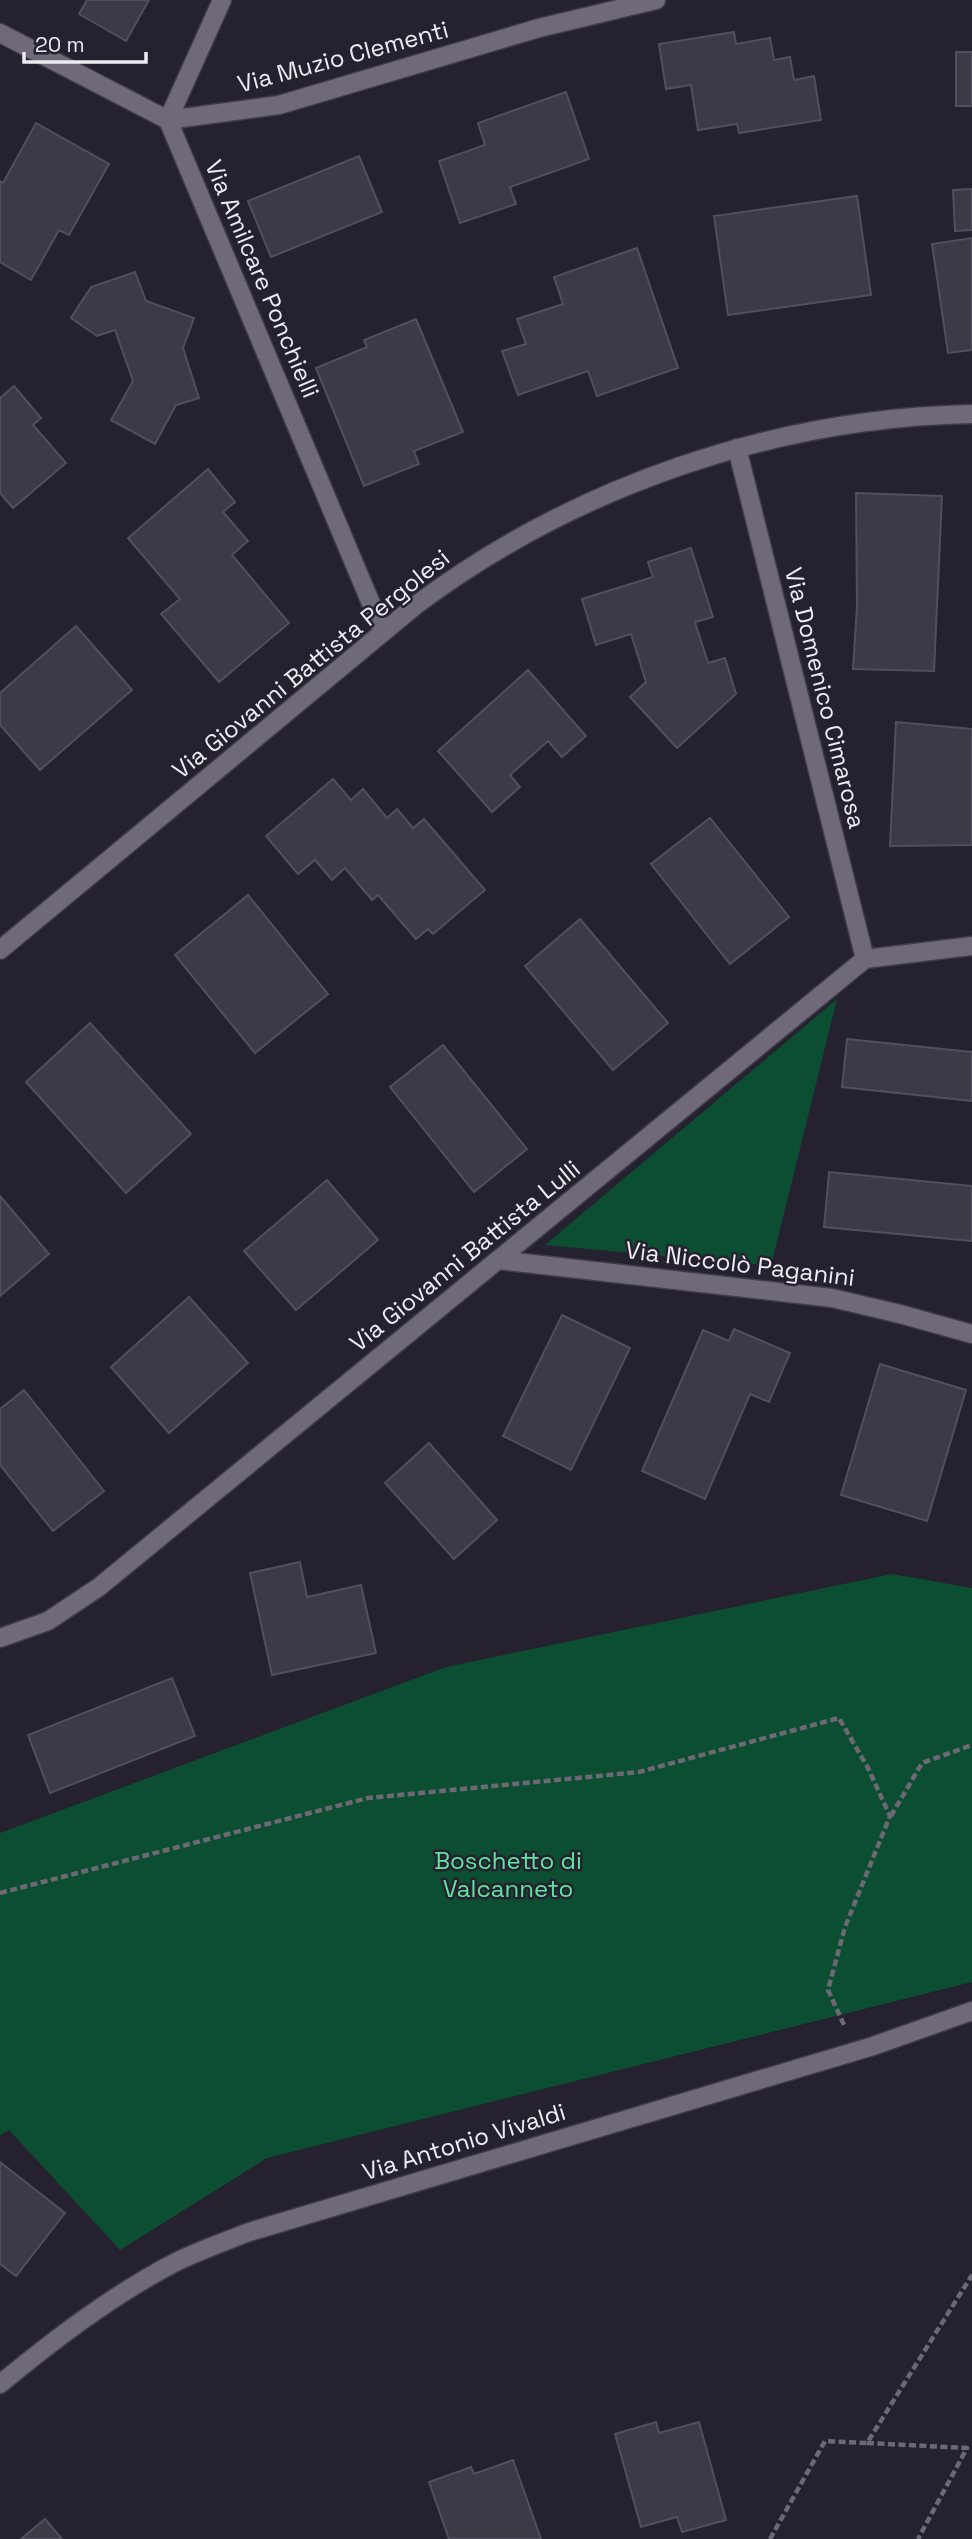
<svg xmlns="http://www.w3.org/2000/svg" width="972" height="2539" viewBox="0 0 972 2539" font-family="'Space Grotesk',sans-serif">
<rect width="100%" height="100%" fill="#26212e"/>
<g fill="#0c4e31">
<path d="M837 999 771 1266 545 1245Z"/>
<path d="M892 1574 972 1588V1982L267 2158 120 2250 9 2130 0 2135V1833L446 1667Z"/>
</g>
<g fill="#3e3946" stroke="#534e5d" stroke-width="2">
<path d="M87 0H149L126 41 79 14Z"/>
<path d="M734 32 736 44 770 38 774 60 790 57 794 80 814 76 821 120 739 133 737 124 698 130 691 85 666 89 659 44Z"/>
<rect x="956" y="52" width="16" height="54"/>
<path d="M566 92 589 159 510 187 516 204 460 223 439 161 485 145 478 123Z"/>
<path d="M36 123 109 164 69 235 59 230 31 280 0 262V181L3 183Z"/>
<path d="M359 156 382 212 271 257 248 201Z"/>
<path d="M972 189V230L955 231 953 190Z"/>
<path d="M857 196 871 295 728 315 714 216Z"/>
<path d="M972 238V350L948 353 932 244Z"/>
<path d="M637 248 678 368 597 396 588 371 518 395 502 351 526 344 517 319 563 304 554 277Z"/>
<path d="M135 272 146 301 194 318 183 348 199 398 176 405 155 444 111 420 133 381 115 330 97 336 71 318 91 287Z"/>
<path d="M416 319 463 432 414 451 419 464 364 486 316 368 367 347 364 340Z"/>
<path d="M14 386 41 418 33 425 66 463 13 508 0 493V398Z"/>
<path d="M208 469 235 502 223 512 248 541 232 555 289 623 219 682 161 614 180 599 128 538Z"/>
<path d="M856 493 942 496 934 671 853 669 857 607Z"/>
<path d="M691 548 713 617 695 622 708 663 725 658 736 694 677 748 630 697 646 682 631 634 596 645 582 599 653 577 648 562Z"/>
<path d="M76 626 132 690 40 770 0 725V693Z"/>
<path d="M528 670 586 736 562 757 548 741 510 775 520 787 492 812 438 751Z"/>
<path d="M896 722 972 729V845L890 846Z"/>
<path d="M333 779 351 800 363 789 387 818 397 809 413 828 424 819 485 890 433 934 428 929 416 939 378 895 372 900 345 868 332 880 315 860 298 874 266 836Z"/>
<path d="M710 818 789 917 730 964 651 864Z"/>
<path d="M248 895 328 994 255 1053 175 955Z"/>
<path d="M580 919 668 1023 613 1070 525 966Z"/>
<path d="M90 1023 191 1134 126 1193 26 1082Z"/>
<path d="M847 1039 972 1052V1101L842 1087Z"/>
<path d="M443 1045 527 1149 474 1192 390 1087Z"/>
<path d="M829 1172 972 1186V1241L824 1227Z"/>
<path d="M327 1180 378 1240 296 1310 244 1251Z"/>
<path d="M0 1196 49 1254 0 1296Z"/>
<path d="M189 1297 248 1363 169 1433 111 1367Z"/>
<path d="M562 1315 630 1348 571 1470 503 1436Z"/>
<path d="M734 1329 790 1353 769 1402 750 1394 705 1499 642 1471 703 1330 729 1341Z"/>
<path d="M880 1364 966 1390 927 1521 841 1495Z"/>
<path d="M24 1390 104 1491 53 1531 0 1465V1409Z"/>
<path d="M429 1443 497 1520 454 1559 385 1483Z"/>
<path d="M300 1562 307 1597 361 1585 376 1653 272 1675 250 1573Z"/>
<path d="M172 1678 195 1736 50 1793 28 1735Z"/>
<path d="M0 2162 65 2213 16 2276 0 2264Z"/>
<path d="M656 2422 659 2433 699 2422 726 2520 682 2532 677 2517 641 2527 615 2434Z"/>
<path d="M513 2460 541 2539H449L429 2482 471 2467 474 2474Z"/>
<path d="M45 2519 62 2539H21Z"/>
</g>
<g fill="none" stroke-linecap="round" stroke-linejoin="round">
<g stroke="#403c47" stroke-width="21">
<g id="minor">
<path d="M0 33 168 120 383 632"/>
<path d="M168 120 279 105 539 28 656 0"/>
<path d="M168 120 222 0"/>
<path d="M737 448 865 959"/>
<path d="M0 950 416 605C575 486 774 418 972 414"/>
<path d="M498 1260 832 1298 900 1314 972 1334"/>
<path d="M0 1638 48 1621 99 1587 865 959 972 946"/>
<path d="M0 2384C55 2339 111 2296 174 2263 198 2251 224 2242 249 2232L873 2046 972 2011"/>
</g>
</g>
<g stroke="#6d6874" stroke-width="4.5" stroke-dasharray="7 3.5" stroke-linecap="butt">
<path d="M891 1816 922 1763 972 1745"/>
<path d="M0 1893 368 1798 639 1772 839 1718 868 1768 890 1816 845 1927 828 1990 844 2025"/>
<path d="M867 2443 967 2448 918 2539"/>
<path d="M770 2539 825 2441 867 2443 972 2275"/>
</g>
<use href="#minor" stroke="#6f6978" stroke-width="18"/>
</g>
<g text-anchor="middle" stroke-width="5" stroke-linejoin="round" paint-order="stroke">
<g font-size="24" fill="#eeebf4" stroke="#26212e">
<text transform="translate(343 57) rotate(-15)" y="8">Via Muzio Clementi</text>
<text transform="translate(262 279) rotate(67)" y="8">Via Amilcare Ponchielli</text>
<text transform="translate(311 664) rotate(-39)" y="8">Via Giovanni Battista Pergolesi</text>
<text transform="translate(825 698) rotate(76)" y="8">Via Domenico Cimarosa</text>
<text transform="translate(465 1256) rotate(-39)" y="8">Via Giovanni Battista Lulli</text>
<text transform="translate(740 1264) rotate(7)" y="8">Via Niccolò Paganini</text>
<text transform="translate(464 2142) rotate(-17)" y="8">Via Antonio Vivaldi</text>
</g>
<g font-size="24" fill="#5de5a2" stroke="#26212e">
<text x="508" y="1869">Boschetto di<tspan x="508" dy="28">Valcanneto</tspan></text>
</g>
</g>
<path d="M24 52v10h122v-10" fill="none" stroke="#eeebf4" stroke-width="3.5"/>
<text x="35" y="52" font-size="21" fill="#eeebf4" stroke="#26212e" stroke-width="5" paint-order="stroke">20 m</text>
</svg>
